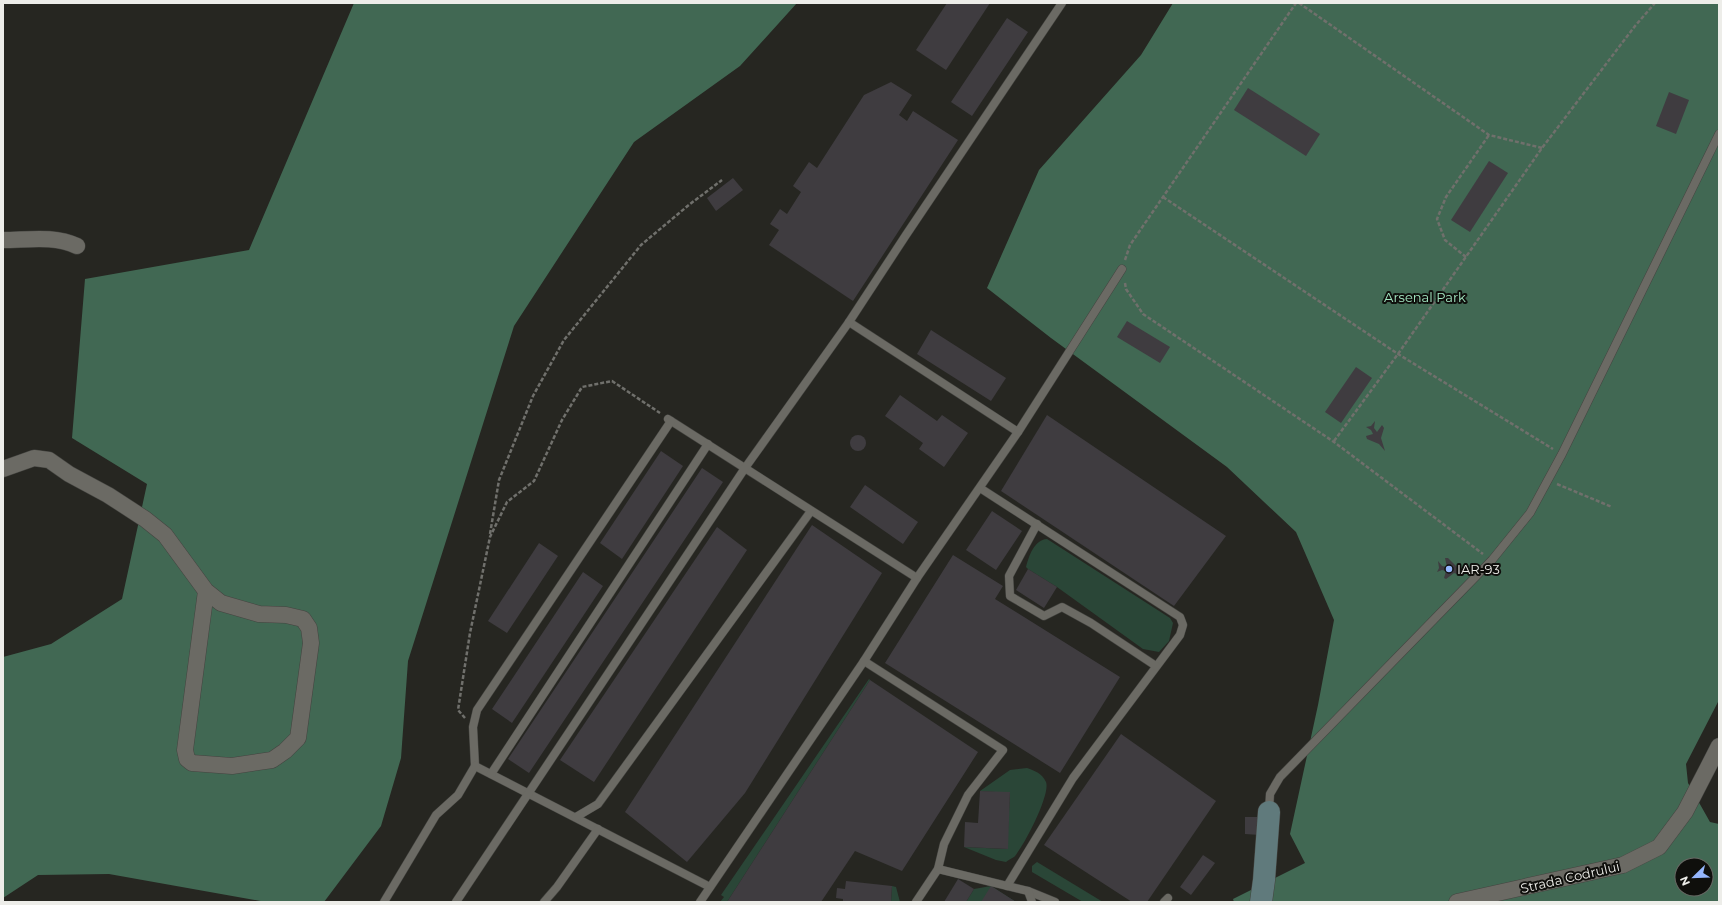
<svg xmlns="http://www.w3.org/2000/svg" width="1722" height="905" viewBox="0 0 1722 905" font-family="Montserrat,sans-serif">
<rect width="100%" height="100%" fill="#262621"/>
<g fill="#2a4637">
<path d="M1047 539 1170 618 1173 623 1169 641 1159 652 1143 649 1057 587 1028 569 1026 567C1029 556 1034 540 1047 539Z"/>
<path d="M869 679 870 680 727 902H720L724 897 721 895Z"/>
<path d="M1027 768C1035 771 1042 773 1046 782 1051 794 1023 848 1014 857 1011 859 1008 860 1006 862L996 860 964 847 1007 849 1010 793 980 791 1010 770Z"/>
<path d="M1037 862 1103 902H1083L1032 872V866Z"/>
<path d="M892 886 896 887 900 902H891Z"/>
<path d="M991 886 1016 902H966L974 889Z"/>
</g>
<g fill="#416853" fill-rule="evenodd">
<path d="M354 3H797L740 66 634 142 514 326 408 661 401 758 381 826 324 902H266L109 874 38 875 3 898V657L51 644 122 599 147 484 72 438 85 279 249 250Z"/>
<path d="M1173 3H1719V700L1686 764 1688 783 1710 822 1719 824V902H1234L1233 899 1305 863 1290 834 1318 705 1334 620 1296 532 1227 467 1051 338 987 288 1039 170 1141 55ZM1682 865H1706V889H1682Z"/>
</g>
<g fill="#3f3c40">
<path d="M947 3H990L946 70 916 50Z"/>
<path d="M1007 18 1028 32 972 116 951 102Z"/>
<path d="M891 82 912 95 899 115 907 121 913 111 958 140 853 301 769 245 779 230 770 224 780 209 787 214 801 192 793 186 809 162 817 168 864 95Z"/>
<path d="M1248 88 1320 134 1306 156 1234 110Z"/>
<path d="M1669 92 1689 100 1676 134 1656 126Z"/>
<path d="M1489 161 1508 173 1470 232 1451 220Z"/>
<path d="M733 178 743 190 716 211 707 198Z"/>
<path d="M1127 321 1170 347 1160 363 1117 337Z"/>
<path d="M931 330 1006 378 991 401 917 354Z"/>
<path d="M1356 367 1372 378 1341 423 1325 412Z"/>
<path d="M900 395 937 421 942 415 968 433 944 467 919 449 923 443 885 416Z"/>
<path d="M1047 415 1226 536 1174 606 1001 491Z"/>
<path d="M1375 421 1374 428 1377 432 1382 425 1384 428 1381 438 1385 451 1379 444 1367 439 1366 436 1373 434 1371 430 1366 427 1371 426Z"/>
<circle cx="858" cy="443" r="8"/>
<path d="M661 451 683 466 622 559 600 543Z"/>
<path d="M702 468 723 482 529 773 508 759Z"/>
<path d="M865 485 918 522 903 544 850 507Z"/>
<path d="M992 511 1022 531 996 570 966 550Z"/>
<path d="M812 525 882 573 745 793 687 862 625 812Z"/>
<path d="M717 527 747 550 594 782 560 760Z"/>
<path d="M539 543 558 556 507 633 488 621Z"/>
<path d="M953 555 1003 586 995 599 1120 677 1060 773 885 663Z"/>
<path d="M1445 558H1448L1458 568 1466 572H1457V574L1454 573 1446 579 1444 578 1446 571 1442 570 1437 572 1439 568 1438 561 1442 566 1447 567Z"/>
<path d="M1028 569 1057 587 1044 608 1016 590Z"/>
<path d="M583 572 603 586 512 723 492 709Z"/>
<path d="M870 680 978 752 902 871 855 851 821 902H727Z"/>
<path d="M1121 734 1216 801 1147 902H1132L1044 845Z"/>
<path d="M980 791 1010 792 1008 849 964 847 965 822 978 823Z"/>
<path d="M1245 817H1261L1260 835 1245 834Z"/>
<path d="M1203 855 1215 863 1191 895 1180 887Z"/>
<path d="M958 879 974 889 966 902H944Z"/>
<path d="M846 881 892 886 891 902H843V899L836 898 837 888 845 889Z"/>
<path d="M991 886 1016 902H981Z"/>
</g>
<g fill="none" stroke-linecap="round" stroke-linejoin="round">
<g stroke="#444440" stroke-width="9">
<g id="lane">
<path d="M668 419 917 578"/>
<path d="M1018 432 849 322 906 235 1062 3"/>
<path d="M980 488 1180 617 1183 625 1180 635 1073 778 1007 886"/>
<path d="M1037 524 1009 576 1010 596 1044 616 1062 607 1091 623 1156 666"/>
<path d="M864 661 1003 750 968 795 944 844 938 869 916 902"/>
<path d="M475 766 473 727 477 710 671 421"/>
<path d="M475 766 710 887"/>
<path d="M491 774 708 444"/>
<path d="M1269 811 1270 794 1280 777 1492 560 1530 513 1562 454 1719 134"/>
<path d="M576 817 598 804 811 511"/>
<path d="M938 869 1028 891 1055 902"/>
<path d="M1028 891 1032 902"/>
<path d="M384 902 436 815 458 795 475 766"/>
<path d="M456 902 745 468 849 322"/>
<path d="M544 902 557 887 598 829"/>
<path d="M700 902 864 661 917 578 1018 432 1122 269"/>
<path d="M1164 902 1168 898"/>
</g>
</g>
<g stroke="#444440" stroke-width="17">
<g id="street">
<path d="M3 240C27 240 54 235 77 246"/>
<path d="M3 469 34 458 49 460 69 474 108 495 145 519 165 535 206 591 221 603 259 614 286 615 303 619 309 628 311 643 298 738 285 751 272 760 232 766 192 763 187 759 185 750 206 591"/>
<path d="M1457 902 1623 865 1659 847 1685 812 1719 746"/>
</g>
</g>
<g stroke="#444440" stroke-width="23">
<path id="secondary" d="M1261 902 1264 880 1269 812"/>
</g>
<g stroke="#70706c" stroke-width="2.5" stroke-dasharray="4 2" stroke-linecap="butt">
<path d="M1299 3 1489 135 1542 148"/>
<path d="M1163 197 1398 354 1553 449"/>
<path d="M1466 257 1445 240 1437 219 1446 197 1489 135"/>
<path d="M1125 260 1130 245 1296 3"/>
<path d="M1125 283 1126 289 1143 314 1334 442 1483 554"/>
<path d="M1334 441 1398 354 1542 148 1635 26 1655 3"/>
<path d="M1557 484 1612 507"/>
<path d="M490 534 499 480 533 396 564 340 641 245 690 204 722 180"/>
<path d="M465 718 458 710 470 633 490 537 507 502 534 481 562 420 582 387 612 381 660 413"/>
</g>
<use href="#lane" stroke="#6b6a64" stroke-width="8"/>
<use href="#street" stroke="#6b6a64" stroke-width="16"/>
<use href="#secondary" stroke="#607a7c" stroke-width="22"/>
</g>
<circle fill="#95b6fd" stroke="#0f0f0c" stroke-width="1.5" cx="1449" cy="569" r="4"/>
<g text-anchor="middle" stroke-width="4" stroke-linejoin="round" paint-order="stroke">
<g font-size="13" fill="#a5e9c4" stroke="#0f0f0c">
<text x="1425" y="302">Arsenal Park</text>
</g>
<g font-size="13" fill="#edede9" stroke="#0f0f0c" text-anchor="start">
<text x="1457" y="574">IAR-93</text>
</g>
<g font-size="13" fill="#edede9" stroke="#0f0f0c">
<text transform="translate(1570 877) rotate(-13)" y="5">Strada Codrului</text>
</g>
</g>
<rect width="1722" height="905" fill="none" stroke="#edede9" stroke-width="8"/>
<g transform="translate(1694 877) rotate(247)"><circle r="19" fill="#0f0f0c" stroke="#686864"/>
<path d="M0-3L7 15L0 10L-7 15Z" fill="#95b6fd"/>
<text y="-6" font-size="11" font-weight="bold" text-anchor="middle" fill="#edede9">N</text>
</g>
</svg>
